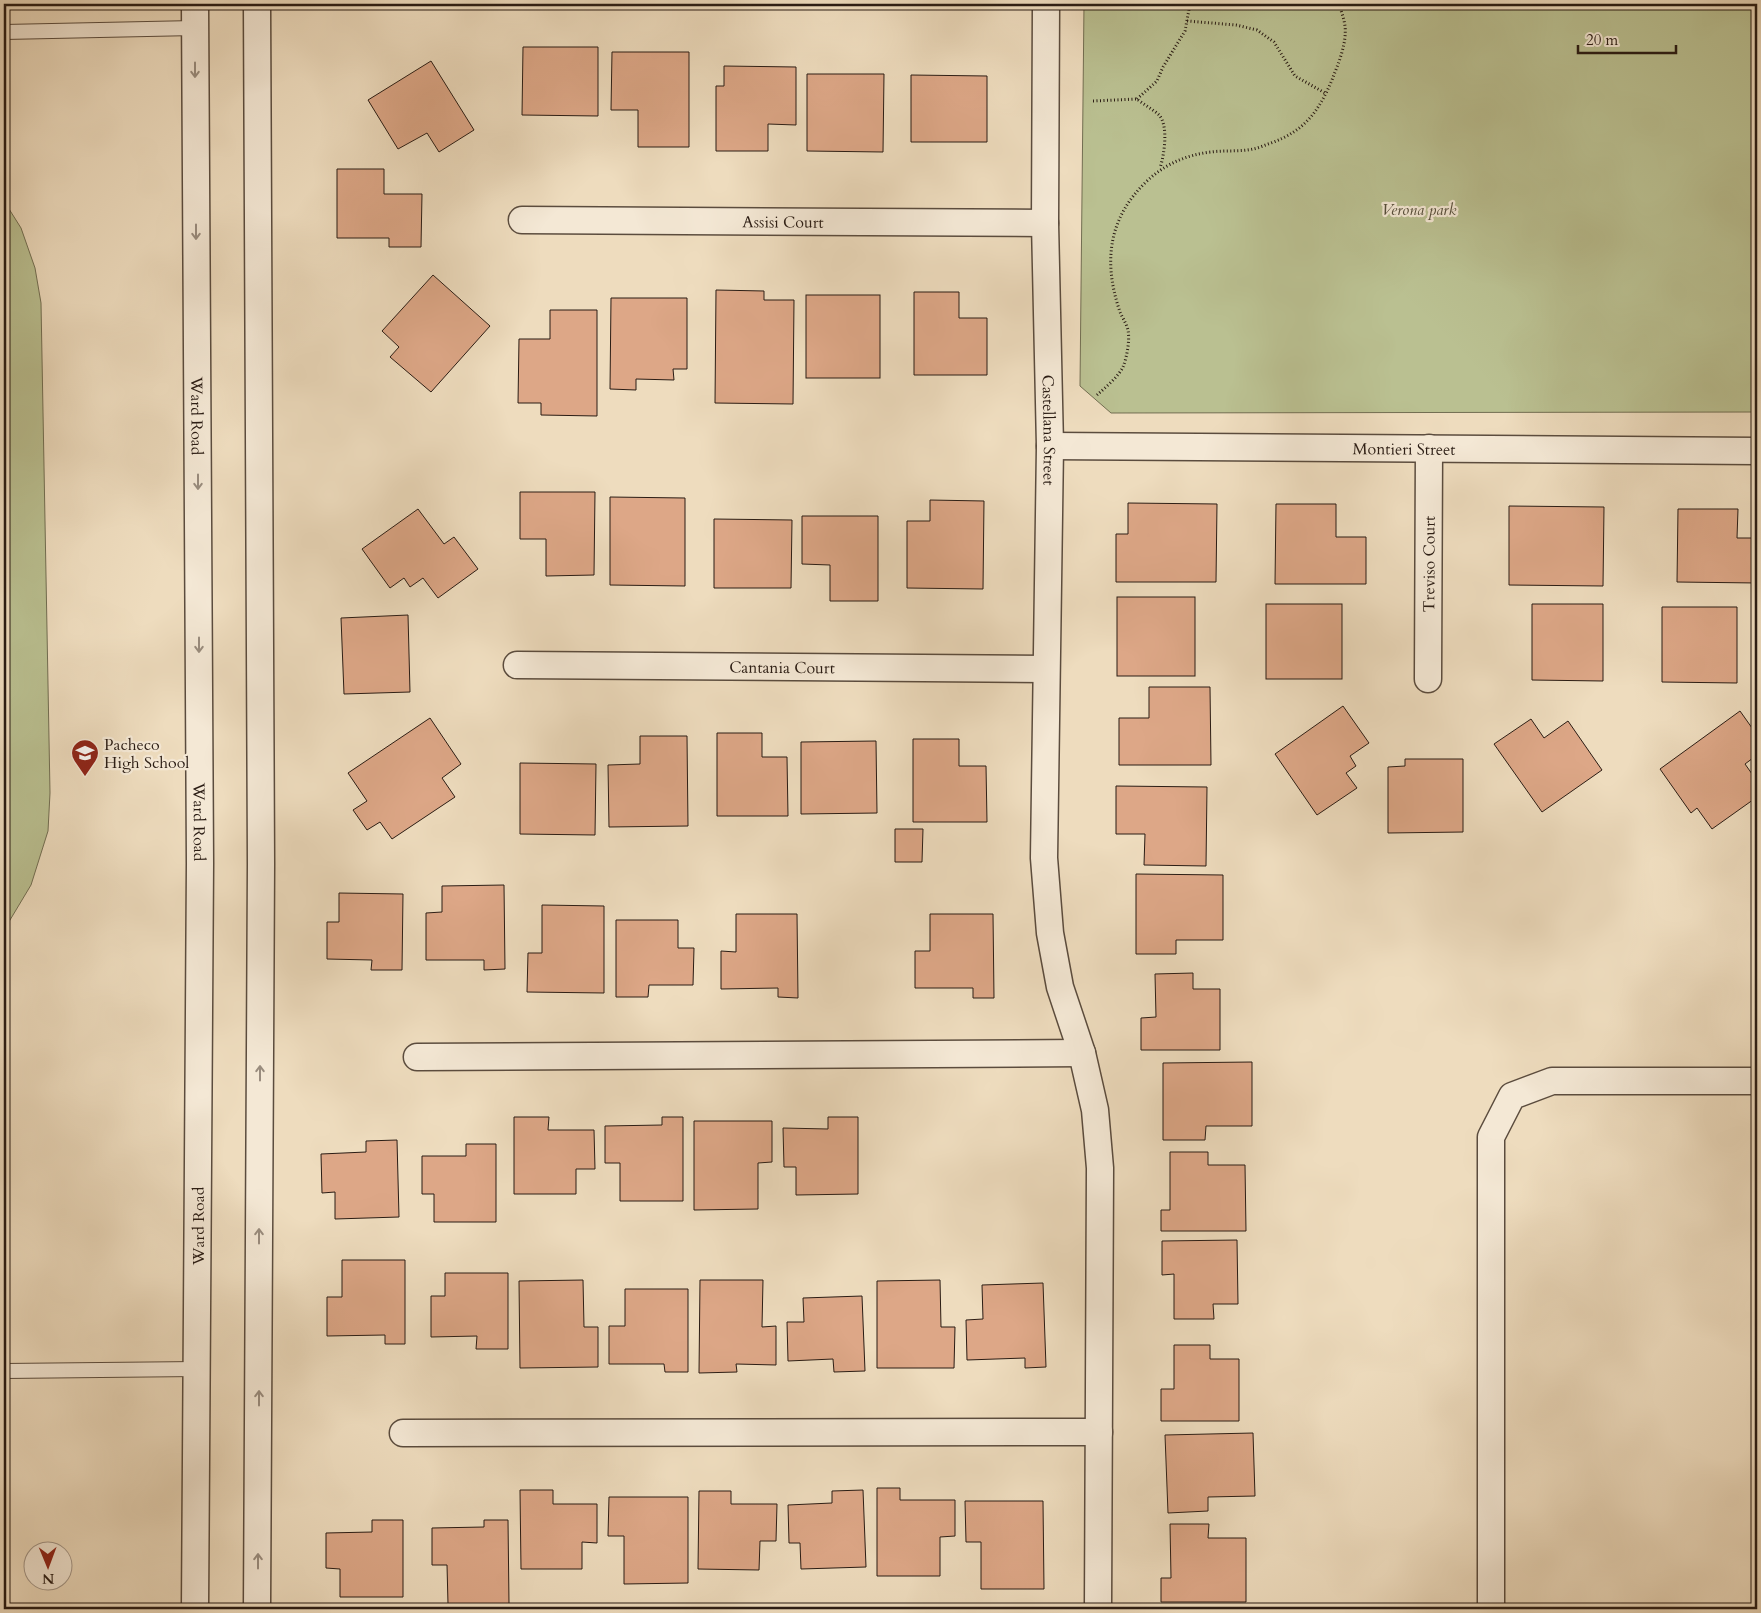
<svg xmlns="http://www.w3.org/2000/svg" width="1761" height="1613" viewBox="0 0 1761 1613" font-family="Cardo,serif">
<rect width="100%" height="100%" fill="#eedcbe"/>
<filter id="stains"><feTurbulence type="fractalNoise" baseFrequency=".004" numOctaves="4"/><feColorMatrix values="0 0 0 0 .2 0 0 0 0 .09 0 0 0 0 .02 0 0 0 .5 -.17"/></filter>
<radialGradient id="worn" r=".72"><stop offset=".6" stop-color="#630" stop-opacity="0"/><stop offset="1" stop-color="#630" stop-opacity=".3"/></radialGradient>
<g fill="#bac091" stroke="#726e52">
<path d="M1084 4H1757V412L1111 413 1080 386Z"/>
<path d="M4 201 21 228 35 268 41 303 50 793 48 831 31 885 4 930Z"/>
</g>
<g fill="#dda787" stroke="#2a1c14">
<path d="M523 47H598V116L522 115Z"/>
<path d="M612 52H689V147H638V110H611Z"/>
<path d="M431 61 474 130 439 152 427 133 398 149 368 100Z"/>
<path d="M724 66 796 67V125L768 124V151H716V86H724Z"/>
<path d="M807 74H884L883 152 807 151Z"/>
<path d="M911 75 987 76V142H911Z"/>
<path d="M337 169H384V194H422L421 247H389V238H337Z"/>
<path d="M433 275 490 326 431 392 390 357 399 347 382 331Z"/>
<path d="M716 290 764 291V300H794L793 404 715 403Z"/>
<path d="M914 292H959V318H987V375H914Z"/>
<rect x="806" y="295" width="74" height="83"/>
<path d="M611 298H687V369H673L674 380 636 379V390L610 389Z"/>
<path d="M550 310H597V416L541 415V403H518L519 339H550Z"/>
<path d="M520 492H595L594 575 546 576V539H520Z"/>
<path d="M610 497 685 498V586L610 585Z"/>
<path d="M930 500 984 501 983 589 907 588V521H930Z"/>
<path d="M1128 503 1217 504 1216 582H1116V534H1128Z"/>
<path d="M1276 504H1336V537H1366V584H1275Z"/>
<path d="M1509 506 1604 507 1603 586 1509 585Z"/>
<path d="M418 509 444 544 454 537 478 569 438 598 423 578 410 587 404 578 390 588 362 549Z"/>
<path d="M1678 509H1738L1737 538H1757V583L1677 582Z"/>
<path d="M802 516H878V601H830V565L802 564Z"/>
<path d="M714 519 792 520 791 588H714Z"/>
<rect x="1117" y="597" width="78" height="79"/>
<rect x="1266" y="604" width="76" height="75"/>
<path d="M1532 604H1603V681L1532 680Z"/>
<path d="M1662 607H1737V683L1662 682Z"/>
<path d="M408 615 410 692 344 694 341 618Z"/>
<path d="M1149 687H1210L1211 765H1119V718H1149Z"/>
<path d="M1343 706 1369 743 1350 756 1356 766 1346 773 1357 788 1317 815 1275 754Z"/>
<path d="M1740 711 1757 735V755L1745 764 1757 781V797L1712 829 1697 808 1691 813 1660 769Z"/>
<path d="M430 718 461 764 442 778 455 797 392 839 380 822 367 830 353 810 367 801 348 773Z"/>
<path d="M1531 719 1544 738 1568 721 1602 770 1542 812 1494 744Z"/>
<path d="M717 733H762V757H787L788 816H717Z"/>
<path d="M640 736H687L688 826 609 827 608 765 640 764Z"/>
<path d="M913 739H959V766H986L987 822H913Z"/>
<path d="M876 741 877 813 801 814V742Z"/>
<path d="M1405 759H1463V832L1388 833V767L1405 766Z"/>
<path d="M520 763 596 764 595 835 520 834Z"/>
<path d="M1116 786 1207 787 1206 866 1144 865 1145 834H1116Z"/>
<path d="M895 829H923L922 862H895Z"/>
<path d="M1136 874 1223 875V940H1176V954H1136Z"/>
<path d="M504 885 505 969 484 970V960H426V913L442 912V886Z"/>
<path d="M339 893 403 894 402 970H371L372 960 327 959V922H339Z"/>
<path d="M542 905 604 906V993L527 992 528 953H542Z"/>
<path d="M736 914H797L798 998 778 997V988L721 989V951L736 952Z"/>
<path d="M930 914H993L994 998H973V988H915V951H930Z"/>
<path d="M616 920H678V948H694L693 985H649L648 997H616Z"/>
<path d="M1193 973V989H1220V1050H1141V1018L1156 1017 1155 974Z"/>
<path d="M1252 1062V1126H1206L1205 1140H1163V1063Z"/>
<path d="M514 1117H549L548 1130H594L595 1169H576V1194H514Z"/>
<path d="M662 1117H683V1201H620V1163H605V1126L662 1125Z"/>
<path d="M828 1117H858V1194L796 1195V1167H784L783 1128 828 1129Z"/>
<path d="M694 1121H772V1162L758 1163V1209L694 1210Z"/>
<path d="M397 1140 399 1217 335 1219V1192L322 1193 321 1154 366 1152V1141Z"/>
<path d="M466 1144H496V1222H434V1194H422V1156H466Z"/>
<path d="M1170 1152H1208V1165H1245L1246 1231H1161V1210H1170Z"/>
<path d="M1237 1240 1238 1304H1213L1214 1319H1174V1274L1162 1275V1241Z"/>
<path d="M342 1260H405V1344H385V1335L327 1336V1297H342Z"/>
<path d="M445 1273H508V1349H476L477 1336 431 1337V1296H445Z"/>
<path d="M583 1280 584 1327H598V1367L520 1368 519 1281Z"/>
<path d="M700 1280H763L762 1327 776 1326V1365L736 1364 737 1372 699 1373Z"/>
<path d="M940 1280 941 1327H955L954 1368H877V1281Z"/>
<path d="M1043 1283 1046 1367 1025 1368V1358L967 1360 966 1320 983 1319 982 1285Z"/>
<path d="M625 1289H688V1372H665L664 1364H609V1326H625Z"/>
<path d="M862 1296 865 1371 834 1372 833 1359 788 1361 787 1322H804L803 1298Z"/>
<path d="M1174 1345H1210V1359H1239V1421H1161V1389H1174Z"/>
<path d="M1253 1433 1255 1496 1208 1497V1511L1168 1513 1165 1435Z"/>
<path d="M877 1488H900V1500H955V1536L940 1537V1576H877Z"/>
<path d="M520 1490H553V1504H597V1543L582 1542V1569H521Z"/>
<path d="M863 1490 866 1567 801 1569 800 1543H789L788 1505 832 1503V1491Z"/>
<path d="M699 1491H731V1504H777L776 1541H760L759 1570 698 1569Z"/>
<path d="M609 1497H688V1583L624 1584V1536H608Z"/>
<path d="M965 1501H1043L1044 1589H981V1542H966Z"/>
<path d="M372 1520H403V1597H340V1569L326 1568V1533L372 1532Z"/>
<path d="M484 1520H508L509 1604H448L447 1565H432V1528L484 1527Z"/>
<path d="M1170 1524H1209L1208 1538H1246V1602H1161V1578H1171Z"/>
</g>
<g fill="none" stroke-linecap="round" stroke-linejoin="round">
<g stroke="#5b4c3e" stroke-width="16">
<g id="service">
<path d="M4 32 195 28"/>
<path d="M4 1371 197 1369"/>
</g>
</g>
<g stroke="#5b4c3e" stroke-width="29">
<g id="minor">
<path id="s1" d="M195 4 200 863 195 1609"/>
<path d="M257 4 261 864 257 1609"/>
<path id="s2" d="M1046 4 1045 223 1050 446 1044 858 1050 933 1060 987 1082 1053 1095 1110 1100 1168 1098 1609"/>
<path id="s3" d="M522 220 1045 223"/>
<path id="s4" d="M1050 446 1757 451"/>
<path id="s5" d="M517 665 1046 669"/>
<path id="s6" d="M1428 679 1429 448"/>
<path d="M417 1057 1082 1053"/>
<path d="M403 1433 1099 1432"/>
<path d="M1491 1609V1137L1512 1096 1552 1081H1757"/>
</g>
</g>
<g stroke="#2a1c14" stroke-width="3" stroke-dasharray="1 2.5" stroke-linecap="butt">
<path d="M1187 21 1236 25 1257 30 1274 42 1295 76 1325 93"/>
<path d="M1137 99 1157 81 1163 67 1185 31 1190 4"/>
<path d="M1093 101 1137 99C1143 104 1154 110 1159 115 1169 126 1164 156 1160 168"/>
<path d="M1097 395C1106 387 1118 377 1123 367 1127 357 1130 340 1128 330 1126 322 1121 316 1119 309 1103 260 1109 217 1147 181 1165 164 1186 155 1211 152 1225 150 1239 152 1253 149 1259 148 1265 145 1271 143 1304 131 1318 113 1332 80 1338 64 1347 44 1345 26 1344 18 1341 11 1339 4"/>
</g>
<use href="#service" stroke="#f4e8d5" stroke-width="14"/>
<use href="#minor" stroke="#f4e8d5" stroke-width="26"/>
</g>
<defs><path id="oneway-shaft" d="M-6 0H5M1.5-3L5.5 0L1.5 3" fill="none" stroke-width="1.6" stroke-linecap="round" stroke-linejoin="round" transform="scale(1.25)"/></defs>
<g stroke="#998c7e">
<use href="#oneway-shaft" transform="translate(195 70) rotate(90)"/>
<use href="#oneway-shaft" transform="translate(196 232) rotate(90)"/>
<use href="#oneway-shaft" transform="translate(198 482) rotate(90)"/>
<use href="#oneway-shaft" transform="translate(199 645) rotate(90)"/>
<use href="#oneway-shaft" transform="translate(260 1073) rotate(-90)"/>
<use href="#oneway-shaft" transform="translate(259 1236) rotate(-90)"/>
<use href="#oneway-shaft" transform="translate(259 1398) rotate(-90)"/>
<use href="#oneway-shaft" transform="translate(258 1561) rotate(-90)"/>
</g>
<defs>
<g id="school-pin" transform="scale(1.4375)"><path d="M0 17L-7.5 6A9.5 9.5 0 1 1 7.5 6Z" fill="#8f2418" stroke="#f4e8d5"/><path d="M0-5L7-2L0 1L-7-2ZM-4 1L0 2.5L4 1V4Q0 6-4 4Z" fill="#fff"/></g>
</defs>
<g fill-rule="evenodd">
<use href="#school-pin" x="85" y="753"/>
</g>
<g text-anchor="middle" stroke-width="4.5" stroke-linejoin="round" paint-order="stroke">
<g font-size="16" font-style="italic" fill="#554d3a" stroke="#f4e8d5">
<text x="1419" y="215">Verona park</text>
</g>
<g font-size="16" fill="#2a1c14" stroke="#f4e8d5">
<text dy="6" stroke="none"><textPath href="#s3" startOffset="261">Assisi Court</textPath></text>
<text dy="6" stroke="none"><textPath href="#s1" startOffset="412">Ward Road</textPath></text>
<text dy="6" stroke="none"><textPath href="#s2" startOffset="426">Castellana Street</textPath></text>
<text dy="6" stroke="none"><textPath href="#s4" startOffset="354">Montieri Street</textPath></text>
<text dy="6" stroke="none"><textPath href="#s6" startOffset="115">Treviso Court</textPath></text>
<text dy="6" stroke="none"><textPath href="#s5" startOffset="265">Cantania Court</textPath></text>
<text dy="6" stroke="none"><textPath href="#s1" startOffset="818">Ward Road</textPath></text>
<text transform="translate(198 1226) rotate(-90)" y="6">Ward Road</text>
</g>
<g font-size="16" fill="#2a1c14" stroke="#f4e8d5" text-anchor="start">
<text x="104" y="750">Pacheco<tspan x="104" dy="18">High School</tspan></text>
</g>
</g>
<rect width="1761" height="1613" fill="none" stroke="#eedcbe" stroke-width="20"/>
<rect x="5" y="5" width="1751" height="1603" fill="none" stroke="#2a1c14" stroke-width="2.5"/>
<rect x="10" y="10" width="1741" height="1593" fill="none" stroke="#2a1c14"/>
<g transform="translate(48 1566) rotate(179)"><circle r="24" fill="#f4e8d5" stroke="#a39688"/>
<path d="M0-4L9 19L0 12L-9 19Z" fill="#8f2418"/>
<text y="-8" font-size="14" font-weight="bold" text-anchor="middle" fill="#2a1c14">N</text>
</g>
<path d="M1578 45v8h98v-8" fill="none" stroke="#2a1c14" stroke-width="2.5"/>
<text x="1586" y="45" font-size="15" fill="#2a1c14" stroke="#f4e8d5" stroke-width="4" paint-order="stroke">20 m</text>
<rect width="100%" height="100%" filter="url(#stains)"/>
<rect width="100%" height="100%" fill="url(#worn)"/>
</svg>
